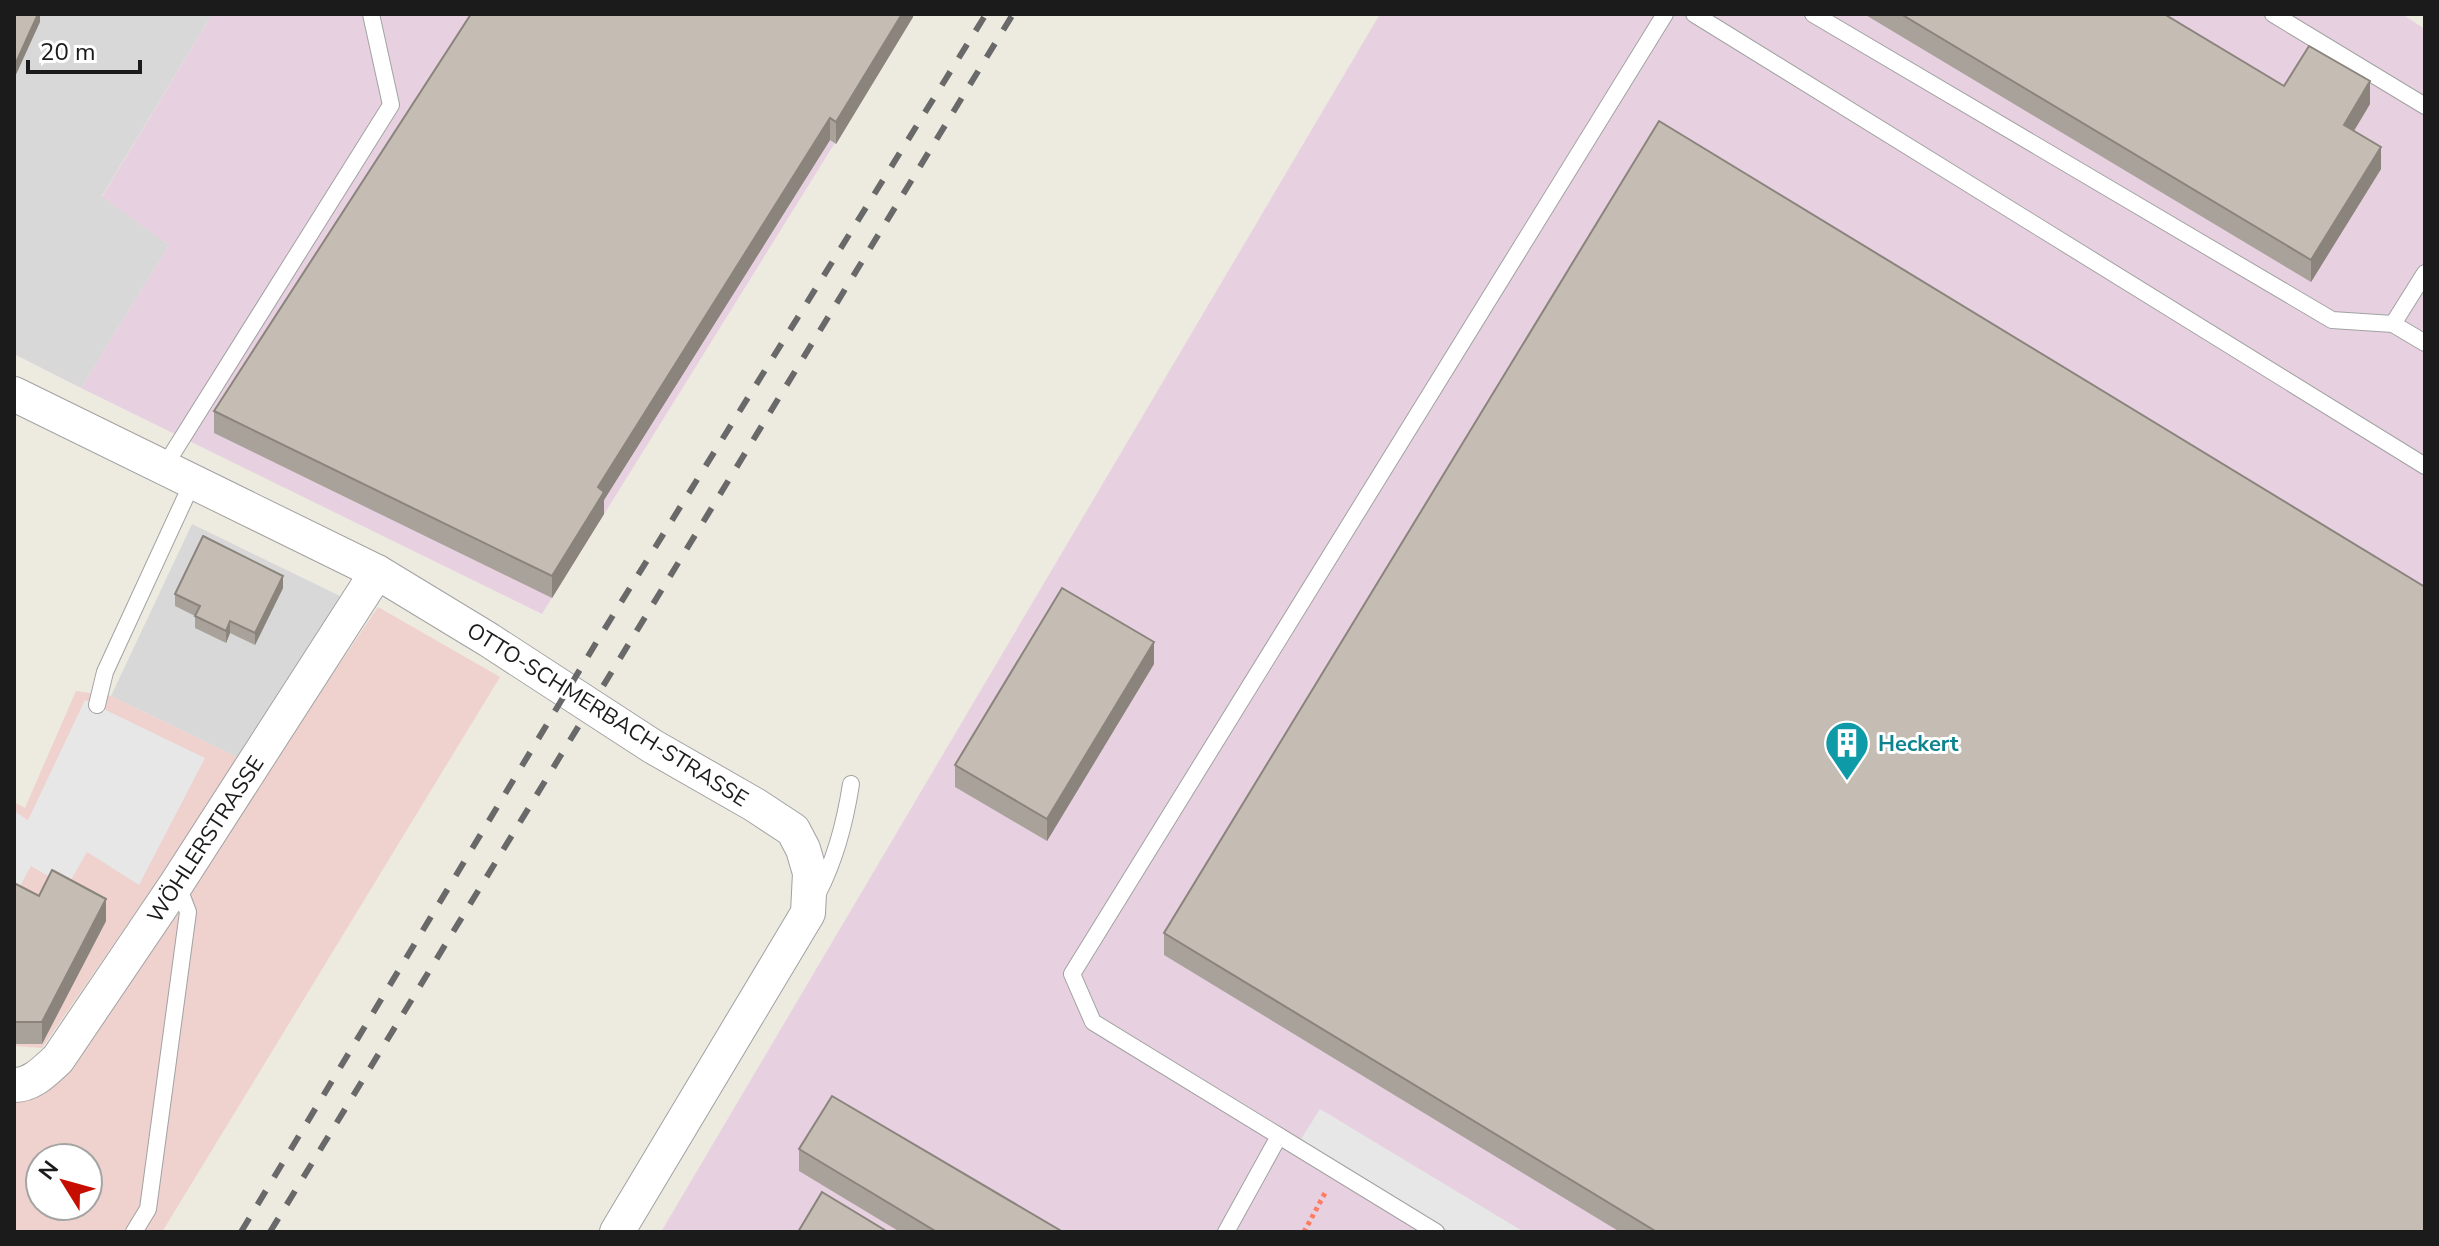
<svg xmlns="http://www.w3.org/2000/svg" width="2439" height="1246" viewBox="0 0 2439 1246" font-family="'Nunito Sans',sans-serif">
<rect width="100%" height="100%" fill="#edeae0"/>
<g fill="#d9d8d8">
<path d="M14 14H212L102 196 169 245 81 388 14 354Z"/>
<path d="M192 524 340 596 241 759 111 696Z"/>
</g>
<g fill="#efd1cd" fill-rule="evenodd">
<path d="M378 607 500 677 162 1232H14V1100L165 921ZM40 1158H88V1206H40Z"/>
<path d="M76 691 111 696 241 759 42 1048 14 1046V802L25 808Z"/>
</g>
<g fill="#e7d1e1">
<path d="M212 14H915L542 614 81 388 169 245 102 197Z"/>
<path d="M1380 14H2402L2425 29V1232H661Z"/>
</g>
<g fill="#e7e7e7">
<path d="M85 700 205 758 139 885 87 852 67 887 31 866 19 888 14 886V811L28 820Z"/>
<path d="M1320 1109 1524 1232H1451L1301 1139Z"/>
</g>
<g fill="none" stroke-linecap="round" stroke-linejoin="round">
<g stroke="#a2a2a2" stroke-width="18">
<g id="lane">
<path d="M1694 14 2425 466"/>
<path d="M1813 14 2332 320 2393 324 2425 343"/>
<path d="M2273 14 2425 106"/>
<path d="M2393 324 2425 273"/>
<path d="M164 467 391 105 371 14"/>
<path d="M97 705 105 672 193 481"/>
<path d="M818 893C836 858 845 823 851 784"/>
<path d="M1279 1136 1436 1232"/>
<path d="M134 1232 148 1209 188 912 177 883"/>
<path d="M1226 1232 1279 1136 1093 1022 1072 974 1665 14"/>
</g>
</g>
<g stroke="#a2a2a2" stroke-width="36">
<g id="street">
<path d="M14 394 377 572 489 640 652 746 755 805 793 830 803 849 810 873 808 913 617 1232"/>
<path d="M14 1085C32 1085 45 1071 58 1059L177 883 377 572"/>
</g>
</g>
<path stroke="#fe7c60" stroke-width="5" stroke-dasharray="4 4" stroke-linecap="butt" d="M1304 1232 1325 1193"/>
<use href="#lane" stroke="#fff" stroke-width="16"/>
<use href="#street" stroke="#fff" stroke-width="34"/>
<g stroke="#696969" stroke-width="6" stroke-dasharray="16 16" stroke-linecap="butt">
<path d="M241 1232 602 633 986 14"/>
<path d="M270 1232 1013 14"/>
</g>
</g>
<g fill="#a9a29a">
<path d="M913 14V17L836 144 830 140 604 500V514L552 598 214 433V411Z"/>
<path d="M1864 14H2164L2284 86 2370 104 2354 131 2381 169 2311 282Z"/>
<path d="M283 588 255 645 230 633 226 643 195 628V616L175 606V594Z"/>
<path d="M1154 664 1047 841 955 787V765Z"/>
<path d="M14 883 39 896 106 921 42 1044H14Z"/>
<path d="M1164 933 2425 1232H1620L1164 955Z"/>
<path d="M799 1149 1063 1232H900L799 1171Z"/>
</g>
<g fill="#8a847d">
<path d="M38 14H40V22L14 79V67Z"/>
<path d="M902 14H913V17L836 144V122Z"/>
<path d="M2370 81V104L2344 147V125Z"/>
<path d="M830 118V140L604 500V514L552 598V576L598 487Z"/>
<path d="M2381 147V169L2311 282V260Z"/>
<path d="M283 576V588L255 645V633Z"/>
<path d="M230 621V633L226 643V631Z"/>
<path d="M1154 642V664L1047 841V819Z"/>
<path d="M106 899V921L42 1044V1022Z"/>
</g>
<g fill="#c5bcb3" stroke="#8a847d" stroke-width="2">
<path d="M14 14H38L14 67Z"/>
<path d="M471 14H902L836 122 830 118 598 487 604 492 552 576 214 411Z"/>
<path d="M1901 14H2164L2284 86 2309 46 2370 81 2344 125 2381 147 2311 260Z"/>
<path d="M1659 121 2425 587V1232H1657L1164 933Z"/>
<path d="M203 536 283 576 255 633 230 621 226 631 195 616 200 606 175 594Z"/>
<path d="M1062 588 1154 642 1047 819 955 765Z"/>
<path d="M52 870 106 899 42 1022H14V883L39 896Z"/>
<path d="M832 1096 1063 1232H937L799 1149Z"/>
<path d="M822 1192 888 1232H798Z"/>
</g>
<defs>
<g id="building-pin" transform="scale(2.3)"><path d="M0 17L-7.5 6A9.5 9.5 0 1 1 7.5 6Z" fill="#0f9aa8" stroke="#fff"/><path d="M-4-6H4V6H1V3H-1V6H-4ZM-2.5-4.3h1.7v1.8h-1.7ZM.8-4.3h1.7v1.8H.8ZM-2.5-1h1.7V.8h-1.7ZM.8-1h1.7V.8H.8Z" fill="#fff"/></g>
</defs>
<g fill-rule="evenodd">
<use href="#building-pin" x="1847" y="743"/>
</g>
<g text-anchor="middle" stroke-width="6" stroke-linejoin="round" paint-order="stroke">
<g font-size="22" fill="#1b1b1b" stroke="#fff">
<text transform="translate(608 714) rotate(32)" y="8">OTTO-SCHMERBACH-STRASSE</text>
<text transform="translate(205 839) rotate(-57)" y="8">WÖHLERSTRASSE</text>
</g>
<g font-size="22" font-weight="bold" fill="#0d838f" stroke="#fff" text-anchor="start">
<text x="1878" y="751">Heckert</text>
</g>
</g>
<rect width="2439" height="1246" fill="none" stroke="#1b1b1b" stroke-width="32"/>
<g transform="translate(64 1182) rotate(307)"><circle r="38" fill="#ffffff" stroke="#a4a4a4" stroke-width="2"/>
<path d="M0-6L14 30L0 20L-14 30Z" fill="#c60e00"/>
<text y="-12" font-size="22" font-weight="bold" text-anchor="middle" fill="#1b1b1b">N</text>
</g>
<path d="M28 60v12h112v-12" fill="none" stroke="#1b1b1b" stroke-width="4"/>
<text x="40" y="60" font-size="24" fill="#1b1b1b" stroke="#ffffff" stroke-width="6" paint-order="stroke">20 m</text>
</svg>
